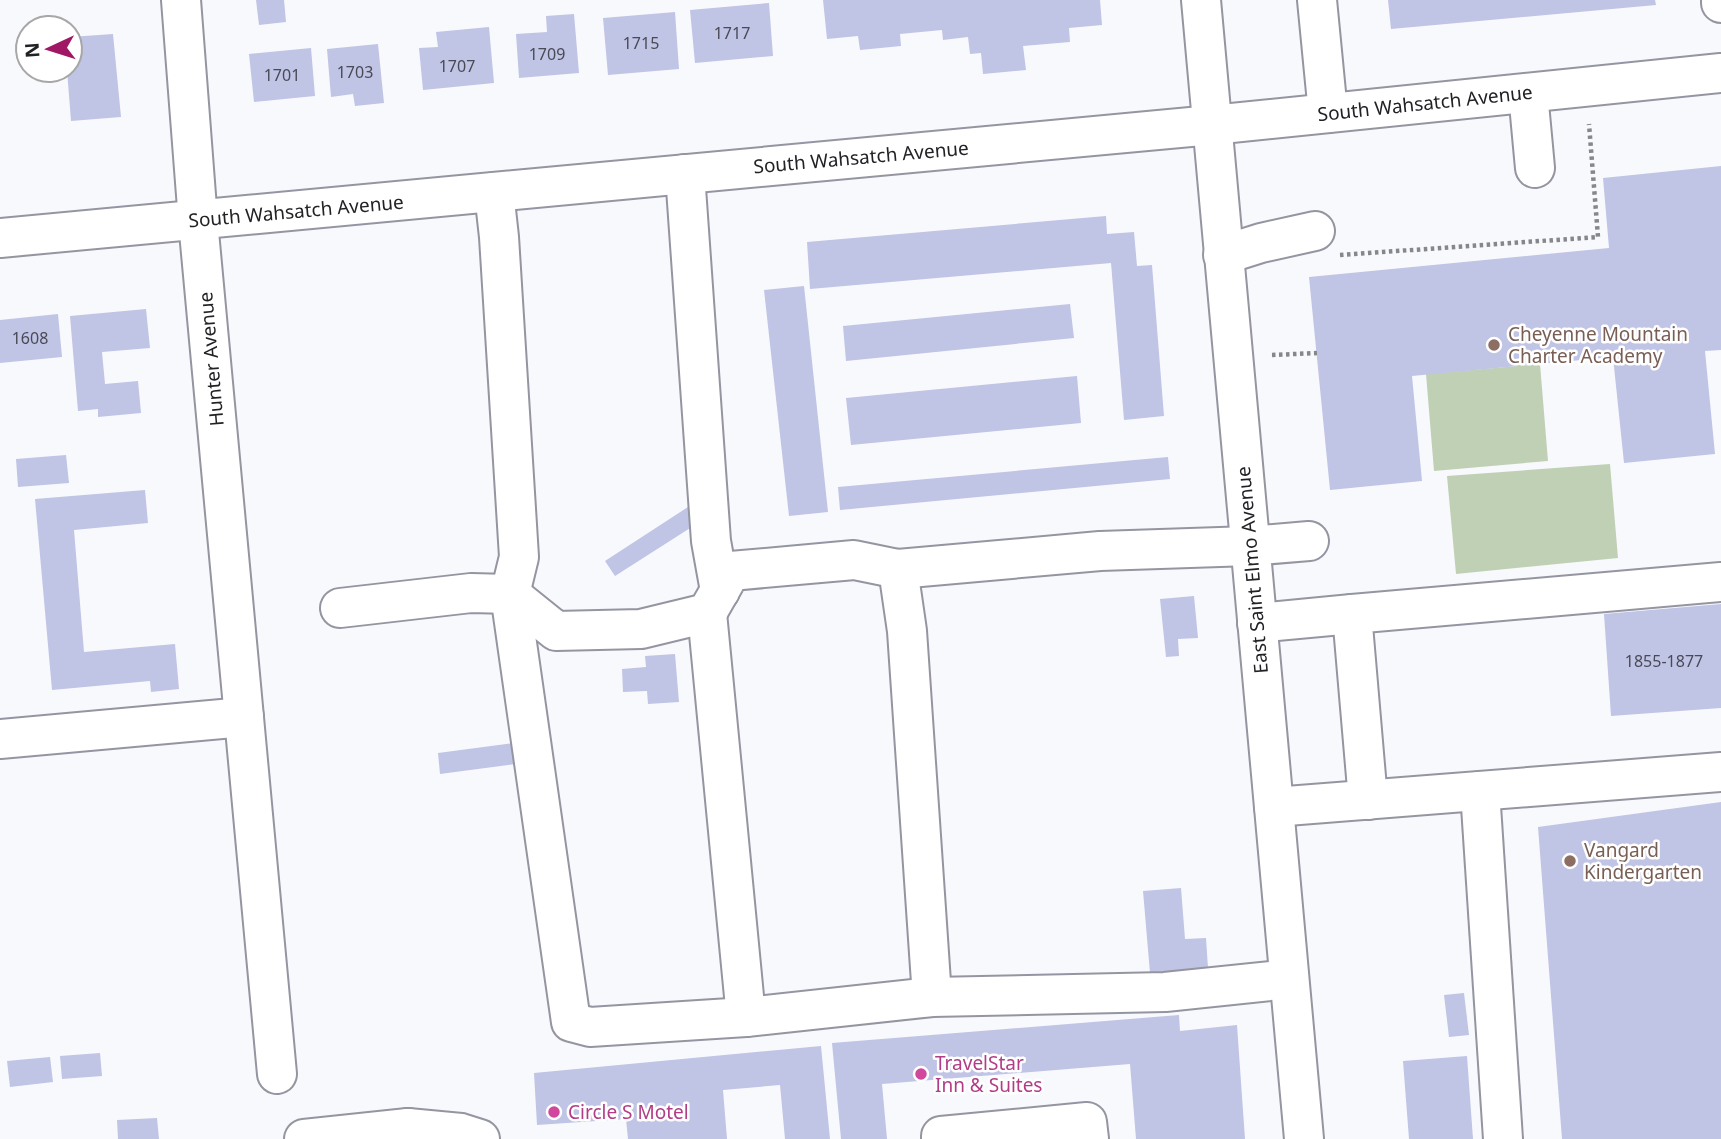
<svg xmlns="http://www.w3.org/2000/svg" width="1721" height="1139" viewBox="0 0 1721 1139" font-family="'Noto Sans',sans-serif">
<rect width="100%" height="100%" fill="#f8f9fd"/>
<g fill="#c0d0b5">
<path d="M1540 364 1548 461 1434 471 1426 374Z"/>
<path d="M1610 464 1618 558 1456 574 1447 476Z"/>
</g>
<g fill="#c0c4e5">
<path d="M256 0H284L286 22 259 25Z"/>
<path d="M823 0H1100L1102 25 1069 28 1070 42 1023 46 1026 70 983 74 981 53 970 54 968 37 943 40 942 30 900 34 901 46 860 50 858 36 827 39Z"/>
<path d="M1388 0H1655L1656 5 1391 29Z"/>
<path d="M769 3 773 56 695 63 690 10Z"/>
<path d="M675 12 679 69 608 75 603 18Z"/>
<path d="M574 14 579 73 519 78 516 34 547 32 546 16Z"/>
<path d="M489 27 494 83 423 90 419 48 438 47 436 32Z"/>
<path d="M113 34 121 117 71 121 67 70H70V37Z"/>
<path d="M378 44 384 103 355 106 353 94 331 97 327 49Z"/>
<path d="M311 48 315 96 254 102 249 54Z"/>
<path d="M1721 166V350L1705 351 1715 454 1624 463 1613 357 1412 376 1422 481 1330 490 1309 277 1609 248 1603 178Z"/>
<path d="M1106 216 1107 234 1134 232 1137 266 1152 265 1164 416 1124 420 1111 263 810 289 807 242Z"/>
<path d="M804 286 828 512 789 516 764 290Z"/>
<path d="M1070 304 1074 338 846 361 843 326Z"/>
<path d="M146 309 150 348 102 352 105 384 138 381 141 413 98 417V409L78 411 70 316Z"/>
<path d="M58 314 62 357 0 363V320Z"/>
<path d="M1077 376 1081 423 851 445 846 398Z"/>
<path d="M66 455 69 483 18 487 16 459Z"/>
<path d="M1168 457 1170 479 840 510 838 487Z"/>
<path d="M145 490 148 523 74 530 84 652 175 644 179 689 151 692 150 681 52 690 35 499Z"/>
<path d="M688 507 698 523 615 576 605 561Z"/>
<path d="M1194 596 1198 638 1178 639 1179 656 1166 657 1160 599Z"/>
<path d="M1721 604V708L1611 716 1604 614Z"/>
<path d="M675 654 679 702 648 704 647 691 623 692 622 669 646 667 645 656Z"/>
<path d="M522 742 524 763 440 774 438 753Z"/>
<path d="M1721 802V1139H1562L1538 827Z"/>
<path d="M1181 888 1185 939 1206 938 1208 968 1150 973 1143 891Z"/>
<path d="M1464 993 1469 1035 1449 1037 1444 995Z"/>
<path d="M1179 1015 1180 1031 1237 1025 1245 1139H1136L1130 1064 882 1084 887 1139H841L832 1043Z"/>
<path d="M821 1046 830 1139H785L780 1085 723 1090 727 1139H628L626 1119 537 1125 534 1073Z"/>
<path d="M100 1053 102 1076 62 1079 60 1056Z"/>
<path d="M1467 1056 1473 1139H1409L1403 1061Z"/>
<path d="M50 1057 53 1082 10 1087 7 1061Z"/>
<path d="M157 1118 159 1139H118L117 1120Z"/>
</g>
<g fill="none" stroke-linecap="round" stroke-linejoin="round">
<g stroke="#9495a0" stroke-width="42">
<g id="minor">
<path d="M181 0 198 221 277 1074"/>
<path d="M1201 0 1304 1139"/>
<path d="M1317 0 1328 113"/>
<path d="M1721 0V3"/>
<path d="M1528 93 1535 168"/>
<path d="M685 174 711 541 720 591"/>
<path d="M494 192 499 237 519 557 510 594 571 1022 590 1027 746 1017 932 997 1165 992 1289 979"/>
<path d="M0 238 1212 125 1721 73"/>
<path d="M1223 255 1261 243 1315 231"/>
<path d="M898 569 907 631 932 997"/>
<path d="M340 608 471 593 510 594 556 631 641 629 707 613 731 571 854 560 898 569 1100 551 1250 546 1309 541"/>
<path d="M707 613 746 1017"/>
<path d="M1257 623 1352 614"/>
<path d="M0 739 244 717"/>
<path d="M1480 791 1503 1139"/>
<path d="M1368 800 1352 614 1721 582"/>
<path d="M1274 807 1721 772"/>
<path d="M408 1128 461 1133 480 1139"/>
<path d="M304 1139 408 1128 409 1139"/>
<path d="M941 1139V1136L1087 1122 1089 1139"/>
</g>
</g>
<g stroke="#86878b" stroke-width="4.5" stroke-dasharray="3.5 3.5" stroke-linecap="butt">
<path d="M1340 255 1598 237 1589 124"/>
<path d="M1272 355 1317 353"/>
</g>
<use href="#minor" stroke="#fff" stroke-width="38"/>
</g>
<g fill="#8d6e63" stroke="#fff" stroke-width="2.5">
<circle cx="1494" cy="345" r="7"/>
<circle cx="1570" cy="861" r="7"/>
</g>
<g fill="#d1479c" stroke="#fff" stroke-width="2.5">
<circle cx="921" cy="1074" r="7"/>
<circle cx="554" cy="1112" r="7"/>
</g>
<g text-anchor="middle" stroke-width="5" stroke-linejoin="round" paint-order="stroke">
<g font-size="16" fill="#4a4a56">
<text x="732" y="39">1717</text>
<text x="641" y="49">1715</text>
<text x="547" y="60">1709</text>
<text x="457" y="72">1707</text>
<text x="355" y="78">1703</text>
<text x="282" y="81">1701</text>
<text x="30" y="344">1608</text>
<text x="1664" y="667">1855-1877</text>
</g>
<g font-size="19" fill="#222226" stroke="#fff">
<text transform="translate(1425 103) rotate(-6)" y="7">South Wahsatch Avenue</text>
<text transform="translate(861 157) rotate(-5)" y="7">South Wahsatch Avenue</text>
<text transform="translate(296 211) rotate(-5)" y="7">South Wahsatch Avenue</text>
<text transform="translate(211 359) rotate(-95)" y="7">Hunter Avenue</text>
<text transform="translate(1252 570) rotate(-95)" y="7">East Saint Elmo Avenue</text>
</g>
<g font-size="19" fill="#785e54" stroke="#fff" text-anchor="start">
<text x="1508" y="341">Cheyenne Mountain<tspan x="1508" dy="22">Charter Academy</tspan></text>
<text x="1584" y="857">Vangard<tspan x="1584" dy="22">Kindergarten</tspan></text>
</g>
<g font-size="19" fill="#b23c85" stroke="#fff" text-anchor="start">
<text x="935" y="1070">TravelStar<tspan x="935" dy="22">Inn &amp; Suites</tspan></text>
<text x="568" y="1119">Circle S Motel</text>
</g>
</g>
<g transform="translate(49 49) rotate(266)"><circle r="33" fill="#ffffff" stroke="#a7a7a8" stroke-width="2"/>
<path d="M0-5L12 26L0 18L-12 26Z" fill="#9f1765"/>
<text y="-10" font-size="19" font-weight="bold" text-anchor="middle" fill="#222226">N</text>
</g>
</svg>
